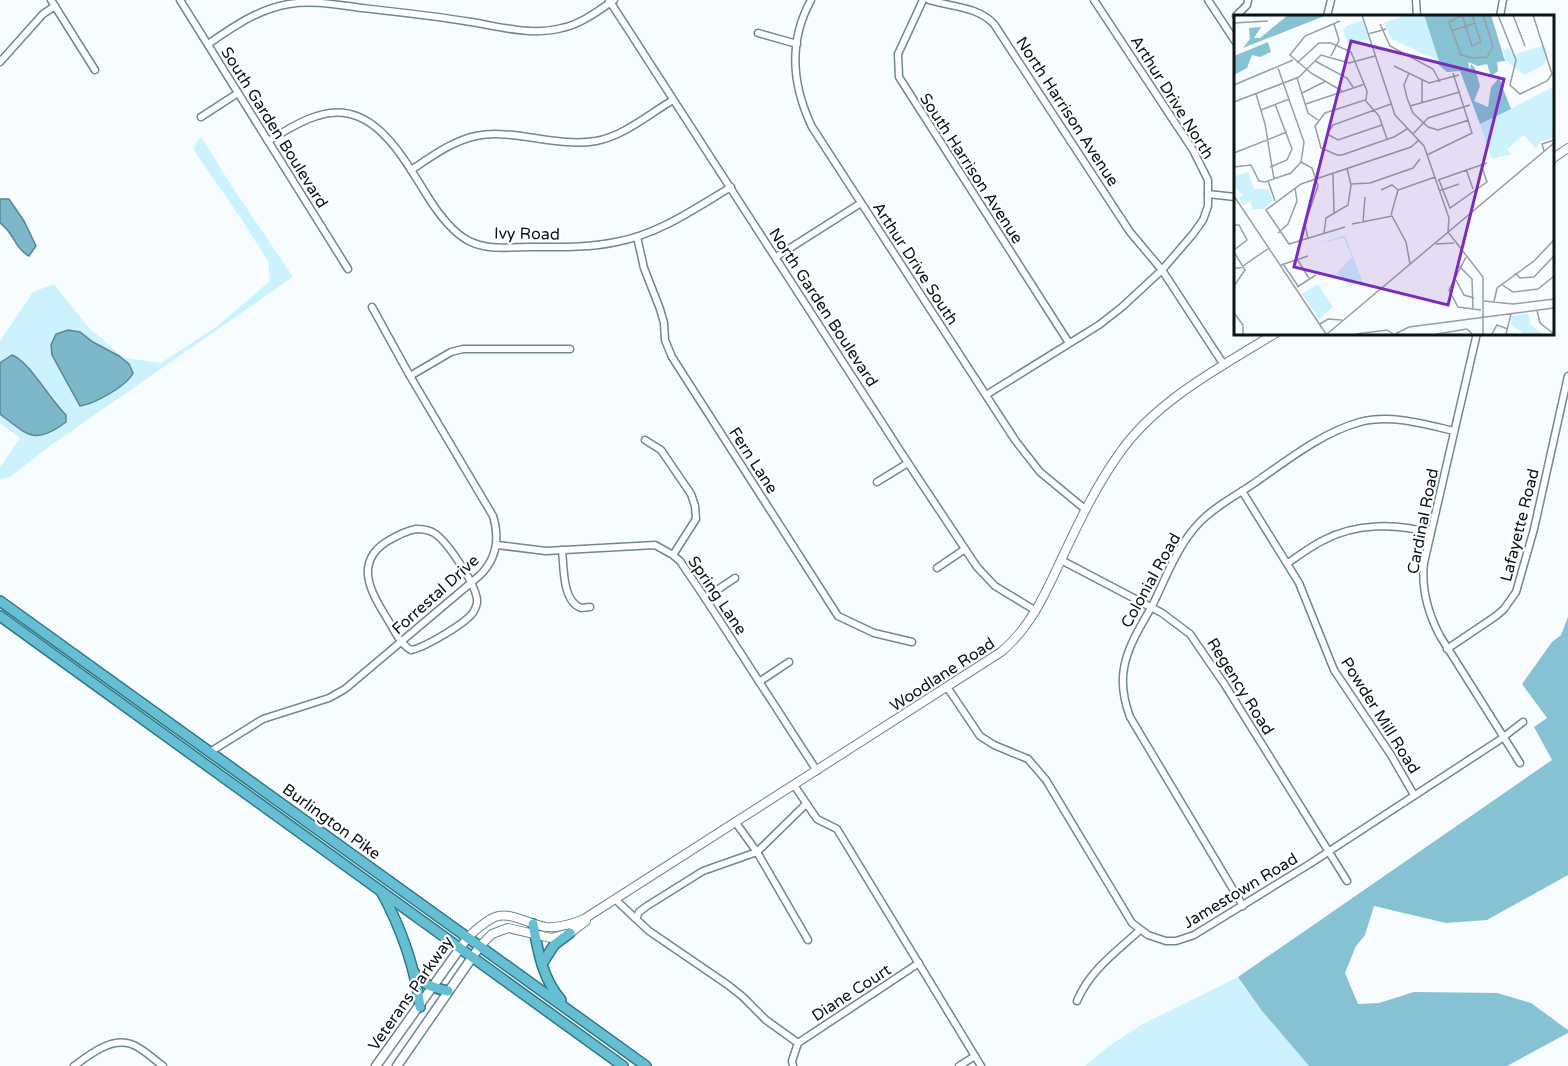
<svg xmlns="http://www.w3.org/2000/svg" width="1568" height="1066" viewBox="0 0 1568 1066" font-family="'Varela Round',sans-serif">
<rect width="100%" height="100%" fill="#f7fcfe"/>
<g fill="#ccf3fd" fill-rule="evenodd">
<path d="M201 136 229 182 293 277 47 448 10 477 0 479V467L20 438 0 423V414C11 422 30 443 45 434 53 429 59 421 66 415L25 365 14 355 6 358 0 363V341L33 292 54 284 89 328 124 358 161 363 216 327 270 281 268 261 242 220 193 149ZM68 330C85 333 103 348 119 356L80 406 52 355Z"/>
<path d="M1238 977 1262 1011 1309 1066H1085L1109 1046 1141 1025Z"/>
</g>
<path fill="#86c2d3" d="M1568 617V875L1487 920 1446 923 1374 906 1365 935 1356 946 1345 973 1358 1004 1379 1003 1414 992 1497 993 1531 1003 1568 1030V1033L1507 1066H1309L1262 1011 1238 977 1552 760 1534 727 1547 718 1522 684 1552 642 1561 635Z"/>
<g fill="#7cb8c9" stroke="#5a8693" stroke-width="1.5">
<path d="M0 199H9L24 221 36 246 29 256C15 249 13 231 0 223Z"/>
<path d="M68 330 80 332 93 342 119 356 129 364 133 373C127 386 94 404 80 406L52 355 51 345 56 334Z"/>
<path d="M12 355C27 359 52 402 66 415V422C34 446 28 435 0 414V363Z"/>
</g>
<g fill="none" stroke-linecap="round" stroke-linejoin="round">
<g stroke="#70888e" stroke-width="9">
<g id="minor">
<path d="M51 0 95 70"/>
<path d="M180 0 348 269"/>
<path d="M609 0 908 463 977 567 995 586 1036 611"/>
<path d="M811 0C788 42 792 85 812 127L1015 440 1040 472 1086 510"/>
<path d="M923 0 898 54 899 77 1069 343"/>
<path d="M929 0C951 7 977 6 994 24L1130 232 1162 270 1224 365"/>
<path d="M1208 0 1235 41"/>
<path d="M1416 0 1417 16"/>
<path d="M1236 16 1247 5 1248 0"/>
<path d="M1327 16 1331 0"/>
<path d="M1500 16 1503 0"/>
<path d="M758 33 797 44"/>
<path d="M208 44C233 27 258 9 289 4 313 0 338 5 362 8 398 12 435 16 471 22 502 27 531 36 562 28 581 24 598 11 614 0"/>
<path d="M0 62 43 14 55 6"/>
<path d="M201 117 238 93"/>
<path d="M268 141C284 132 299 121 317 116 373 97 403 158 428 197 438 213 450 230 467 240 487 251 509 247 530 247 559 247 588 248 616 242 659 234 694 209 731 187"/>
<path d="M411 170C431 157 452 141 476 136 513 128 557 148 596 141 624 136 649 114 673 100"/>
<path d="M1208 194 1235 197"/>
<path d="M637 237 644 268 660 309 664 323 665 340 672 357 838 616 874 633 912 642"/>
<path d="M776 257 861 203"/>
<path d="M1477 333 1424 563C1421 589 1428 613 1440 636L1520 763"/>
<path d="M410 376 451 352 463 349H570"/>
<path d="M986 395 1099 325 1122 307 1162 270 1193 234 1203 220 1208 206V180L1193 150 1094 0"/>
<path d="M645 440 661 450 691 494 695 506 696 519 673 555"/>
<path d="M877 482 908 463"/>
<path d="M1242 491 1299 583 1334 670 1391 755 1414 795"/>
<path d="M416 529C423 529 429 530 434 533 447 541 479 588 477 603 476 607 474 612 471 615 462 625 424 648 411 650 400 644 394 630 388 620 372 594 353 564 386 542 396 536 405 531 416 529Z"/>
<path d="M497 545 546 551 655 545 673 555 680 561 705 598 817 771"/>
<path d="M562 550C564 567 562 601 581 608L590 607"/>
<path d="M1061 560 1162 613 1190 634 1225 685 1347 881"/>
<path d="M1288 563C1300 555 1311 546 1324 540 1356 523 1397 523 1431 533"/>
<path d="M937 568 965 549"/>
<path d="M705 598 735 578"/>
<path d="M1447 649 1496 616 1504 609 1516 592 1534 529 1568 376"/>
<path d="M759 682 789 662"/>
<path d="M947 687 980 736 994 745 1028 759 1046 780 1132 923 1148 935 1166 941H1176L1194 935 1308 865 1501 739 1523 722"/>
<path d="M210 752 263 719 329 698 345 689 479 576C497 559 500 539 493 516L410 376 372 307"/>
<path d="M794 785 817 819 837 829 981 1066"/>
<path d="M736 823 757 852 808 940"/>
<path d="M616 900 636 919"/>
<path d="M1243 906 1130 717C1124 701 1121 685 1124 668 1128 645 1141 626 1152 606 1166 578 1177 546 1199 523 1213 508 1233 497 1250 486 1284 463 1320 433 1360 422 1391 414 1424 424 1454 431"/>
<path d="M1077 1001C1090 970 1116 952 1140 930"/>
<path d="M798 1043 766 1020 743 997 728 985 649 931 636 919 639 912 647 906 703 871 757 852 806 804"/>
<path d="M798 1043 919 963"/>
<path d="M74 1066C89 1055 111 1037 131 1044 143 1048 153 1059 163 1066"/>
<path d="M793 1066 792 1061 798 1043"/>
<path d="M959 1066 975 1056"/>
</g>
</g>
<g stroke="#70888e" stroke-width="10">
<g id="tertiary">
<path d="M1552 159 1568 148"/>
<path d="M468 937C476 930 485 921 495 917 511 911 530 925 546 927 560 928 572 924 584 919L1001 652C1031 627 1046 592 1062 558 1079 522 1096 486 1119 454 1155 401 1222 366 1276 333"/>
<path d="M480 946 492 934 508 928 551 938 570 933 586 921"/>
</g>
</g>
<g stroke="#70888e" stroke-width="11">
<g id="secondary">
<path d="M376 1066 468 937"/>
<path d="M397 1066 480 946"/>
</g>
</g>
<g stroke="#2d7789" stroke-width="12">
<g id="trunk">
<path d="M0 601 646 1066"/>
<path d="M0 616 623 1066"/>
<path d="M381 891C400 926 415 967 420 1007"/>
<path d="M533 924C538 951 542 978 561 1000"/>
<path d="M542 964 554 945 570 933"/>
<path d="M414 972C422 985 434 988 448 991"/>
</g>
</g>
<use href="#minor" stroke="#fff" stroke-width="6"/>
<use href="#tertiary" stroke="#fff" stroke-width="8"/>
<use href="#secondary" stroke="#fff" stroke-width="8"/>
<use href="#trunk" stroke="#66bed2" stroke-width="9"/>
</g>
<g text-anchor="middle" stroke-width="4.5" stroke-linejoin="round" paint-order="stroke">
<g font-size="16" fill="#0a1315" stroke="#fff">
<text transform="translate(1173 97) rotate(58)" y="6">Arthur Drive North</text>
<text transform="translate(1068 111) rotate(57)" y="6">North Harrison Avenue</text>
<text transform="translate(275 127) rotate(58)" y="6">South Garden Boulevard</text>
<text transform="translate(972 168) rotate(57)" y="6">South Harrison Avenue</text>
<text transform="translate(527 233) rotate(1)" y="6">Ivy Road</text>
<text transform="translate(916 263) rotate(57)" y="6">Arthur Drive South</text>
<text transform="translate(824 307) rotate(57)" y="6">North Garden Boulevard</text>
<text transform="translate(754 460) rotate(57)" y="6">Fern Lane</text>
<text transform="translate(1422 521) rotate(-79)" y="6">Cardinal Road</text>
<text transform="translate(1519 525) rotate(-76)" y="6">Lafayette Road</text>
<text transform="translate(1150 580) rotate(-61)" y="6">Colonial Road</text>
<text transform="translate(435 594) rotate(-42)" y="6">Forrestal Drive</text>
<text transform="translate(718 595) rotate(56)" y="6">Spring Lane</text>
<text transform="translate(942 674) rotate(-33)" y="6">Woodlane Road</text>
<text transform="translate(1241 686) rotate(58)" y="6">Regency Road</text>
<text transform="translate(1381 715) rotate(58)" y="6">Powder Mill Road</text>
<text transform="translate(332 821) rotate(36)" y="6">Burlington Pike</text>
<text transform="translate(1240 890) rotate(-31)" y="6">Jamestown Road</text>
<text transform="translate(851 992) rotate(-33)" y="6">Diane Court</text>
<text transform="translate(410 993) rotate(-55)" y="6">Veterans Parkway</text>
</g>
</g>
<g transform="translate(1234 15)">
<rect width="320" height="320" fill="#f7fcfe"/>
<path d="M171 0H190L205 46 158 24 150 8ZM129 5 135 24 114 28 109 15 112 11ZM310 30 314 43 308 51 290 60 271 45H237L235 49 223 41 271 43 269 35 275 33 279 40ZM319 72V123L307 126 302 134 290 120 273 134 277 139 258 144 246 109ZM14 157 20 174H34L39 185 29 194H19L16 186 9 190 5 183 9 180 2 174 0 161ZM111 220 129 268V271L124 265 116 272 103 258 118 242 110 223 87 228ZM84 269 99 292 85 304 68 279ZM294 299 297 310 308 319H291L277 310V301Z" fill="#ccf3fd"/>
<path d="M54 0H93L9 33 16 24 15 13 27 12 20 23H26ZM190 0H257L271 46 263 47 264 56 257 61 253 49 244 51 234 47 236 56 237 49 241 53 246 71 240 86 254 92 257 72 265 63 277 94 246 109 226 56 213 57 199 45 205 46ZM34 27 37 37 26 42 18 40 13 53 0 60V41Z" fill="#86c2d3"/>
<path fill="none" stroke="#989fa1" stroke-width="1.5" d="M128 0 161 100 190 131 215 203 214 217M228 0 215 7 227 40 239 43 253 42 259 31 249 0M228 0 238 31 247 27 238 0M264 0 282 45 276 70 286 79 313 66 318 59 299 0M279 0 291 31M106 6 71 21 56 40 77 58 108 76M0 8 34 6M146 9 156 31 199 54 206 67M218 16 241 8M134 19 152 14M97 41 105 25 100 9M81 46 113 63 119 72M63 48 85 28H97L117 37 133 76 132 85M160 51 195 68 225 60M175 58 170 70 173 83 179 98 194 112 204 115 235 105M63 63 74 98 84 105M0 70 59 45M68 78 92 66M22 79 31 109 40 164M0 87 65 62 87 40 115 48 141 41M188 87V65M72 89 131 69M176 91 226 77M27 95 55 84M93 119 99 110 157 89M93 119 104 125 148 110M179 119 194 103 236 90M153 124 145 101 131 85 91 98 81 111 87 133 103 140H108L154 124 160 122 173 114M310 136 308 129 320 125M0 138 53 117M193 140 238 118 219 58M67 147 78 153 84 171 71 209 74 224M0 152 17 150 25 166 31 167 57 158 67 147 70 127 44 53M36 152 53 145 58 134 41 89M232 154 239 174M99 159 100 199M204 165 253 148M205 165 216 193 253 167 247 149M34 166 41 186M117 169 136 168 179 153 186 144M147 175 158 170 164 175M205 176 225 169M0 181 92 319M157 200 164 175 201 162M129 207 131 182M118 209 158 201 172 227 176 249M0 210H5L13 225 0 235M111 212 55 229 32 195 67 169 177 132 185 125M214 217 249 262V319M44 218 54 209 63 186 61 173M90 218 92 203 114 190 117 170 113 153M202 229 220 228M0 237 11 255 0 271M232 242 215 275 224 292 247 295M63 244 75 263M49 249 64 271M47 250 74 241M225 251 238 264 239 295M0 253H6L35 233M281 258 286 263 300 262 320 241M222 265 230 280 240 283M267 269 279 277 304 274 320 261M63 272 82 260M250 286 279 289 320 284M260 287 263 273 300 246 320 225M303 295 306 308 320 319M0 298 9 310V319M86 309 94 304 108 305M93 319 320 128M122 319 153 315 159 319M161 319 175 312 320 293M203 319 233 314 238 319M258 319 263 310 274 314M272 319 277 299"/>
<path fill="#7b2cbf" fill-opacity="0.15" stroke="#7b2cbf" stroke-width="3" d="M117 26 270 64 214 290 60 252Z"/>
<rect width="320" height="320" fill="none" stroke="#0a1315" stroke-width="3"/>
</g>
</svg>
